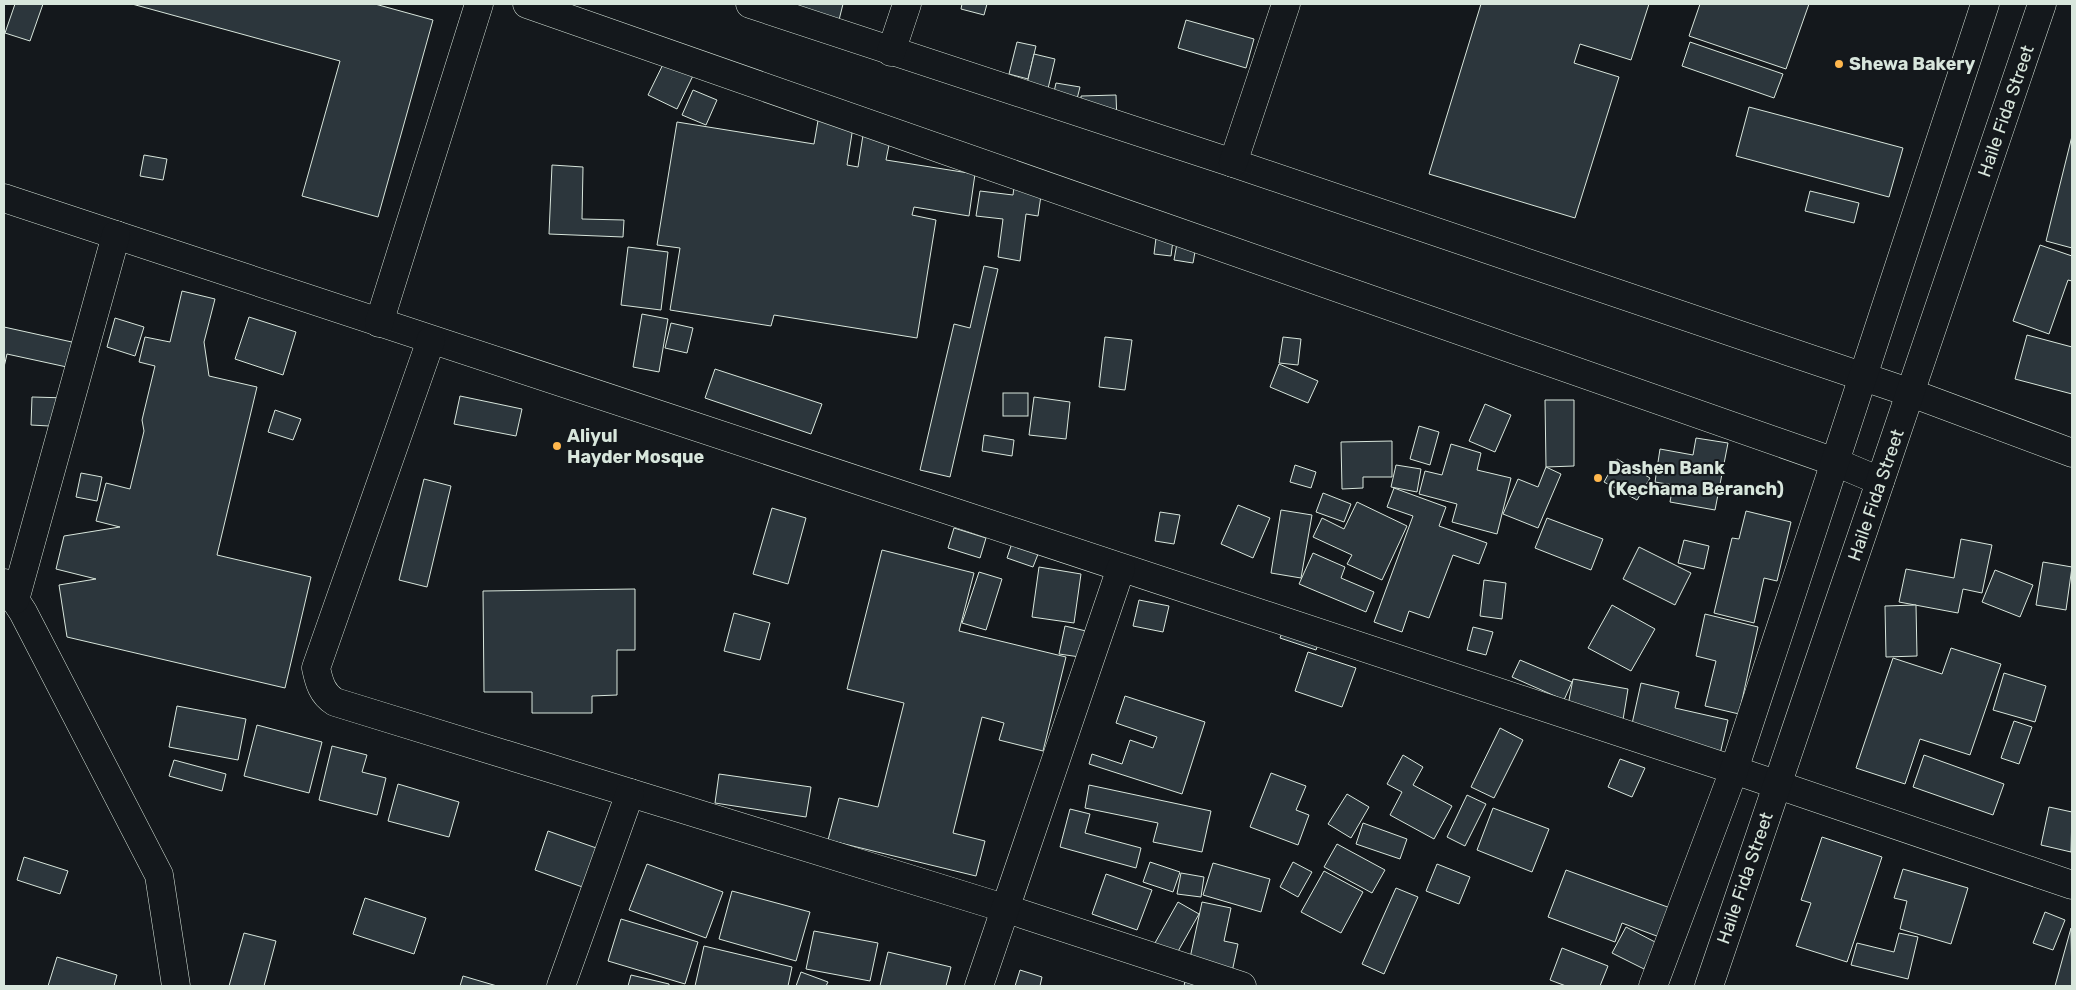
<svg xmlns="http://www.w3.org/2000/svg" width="2076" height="990" viewBox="0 0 2076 990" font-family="Rubik,sans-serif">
<rect width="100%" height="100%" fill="#14181c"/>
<g fill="#2c363c" stroke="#d8e6dc">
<path d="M15 4H43L30 41 5 33Z"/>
<path d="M132 4H375L433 20 378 217 302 196 340 61Z"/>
<path d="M780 4H843L838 24Z"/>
<path d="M962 4H987L984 15 961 9Z"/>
<path d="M1481 4H1649L1631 60 1580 44 1574 63 1619 77 1575 218 1429 174Z"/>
<path d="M1700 4H1809L1786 69 1689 36Z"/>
<path d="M1186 20 1254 39 1246 68 1178 48Z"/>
<path d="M1017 42 1036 46 1028 79 1009 74Z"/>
<path d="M1690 42 1783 74 1774 98 1682 66Z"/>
<path d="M671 48 700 61 677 109 648 95Z"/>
<path d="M1034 54 1055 59 1046 97 1025 92Z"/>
<path d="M1056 83 1080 87 1073 115 1050 110Z"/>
<path d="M693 90 717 100 706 125 682 115Z"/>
<path d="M1116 95 1117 122H1081V96Z"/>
<path d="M821 103 856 108 847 165 858 167 863 135 890 140 886 160 975 174 969 216 914 207 912 215 936 220 917 338 774 315 771 326 670 310 680 248 657 245 677 122 814 144Z"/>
<path d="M1749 107 1903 148 1889 197 1736 156Z"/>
<path d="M2072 136V248L2046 241Z"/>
<path d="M144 155 167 159 163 180 140 176Z"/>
<path d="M552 165 583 167 582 219 624 220 623 237 549 234Z"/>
<path d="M1016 171 1044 175 1038 216 1026 214 1020 261 998 257 1003 219 976 216 980 191 1013 195Z"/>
<path d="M1810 191 1859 203 1854 223 1805 211Z"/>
<path d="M1157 230 1174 232 1171 256 1154 254Z"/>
<path d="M1179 232 1198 235 1193 263 1174 260Z"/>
<path d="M2040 245 2072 256V281L2068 280 2049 334 2013 321Z"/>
<path d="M628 247 668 252 661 310 621 305Z"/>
<path d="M984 266 998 269 950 477 920 470 954 324 970 328Z"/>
<path d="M182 291 215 299 204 342 209 376 257 387 217 555 311 577 285 688 67 637 59 585 96 579 56 569 64 536 120 527 96 521 106 483 130 489 144 431 142 420 155 366 139 362 145 337 170 342Z"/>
<path d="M642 314 668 319 659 372 633 367Z"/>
<path d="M249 317 296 332 283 375 235 359Z"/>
<path d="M115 318 144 327 135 356 107 347Z"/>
<path d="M671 323 693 328 687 353 665 348Z"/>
<path d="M4 327 81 344 76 369 7 354 4 367Z"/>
<path d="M2027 335 2072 347V394L2015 379Z"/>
<path d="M1105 337 1132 340 1125 390 1099 387Z"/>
<path d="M1283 337 1301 339 1298 365 1279 363Z"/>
<path d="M1279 364 1318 381 1308 403 1270 387Z"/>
<path d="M715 369 822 404 811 434 705 398Z"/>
<rect x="1003" y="393" width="25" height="23"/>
<path d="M460 396 522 409 516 436 454 424Z"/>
<path d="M32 397 68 398 67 427 31 425Z"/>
<path d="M1034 397 1070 402 1066 439 1029 435Z"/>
<path d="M1545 400H1574V466L1546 467Z"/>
<path d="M1485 404 1511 415 1495 452 1469 441Z"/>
<path d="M275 410 301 419 293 440 268 432Z"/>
<path d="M1419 426 1439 432 1430 465 1410 459Z"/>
<path d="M984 435 1014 440 1012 456 982 451Z"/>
<path d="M1696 438 1728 443 1715 510 1670 502 1673 485 1655 482 1660 449 1693 455Z"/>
<path d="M1392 441V477H1363V488L1342 489 1341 442Z"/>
<path d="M1451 444 1481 453 1477 470 1511 478 1497 534 1452 522 1457 504 1419 494 1425 471 1442 475Z"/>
<path d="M1617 459 1650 478 1637 500 1604 482Z"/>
<path d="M1295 465 1316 472 1311 488 1290 482Z"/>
<path d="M1396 465 1421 469 1417 492 1391 487Z"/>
<path d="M1546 467 1561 474 1538 528 1503 514 1518 479 1538 487Z"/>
<path d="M81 473 102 477 97 501 76 497Z"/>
<path d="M424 479 451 486 427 587 399 580Z"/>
<path d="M1394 488 1446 507 1439 526 1487 543 1479 564 1453 555 1429 618 1409 611 1402 632 1374 622 1413 516 1387 507Z"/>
<path d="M1323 493 1351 504 1344 522 1316 512Z"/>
<path d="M1357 502 1407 526 1382 580 1347 564 1352 555 1313 537 1322 518 1344 529Z"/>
<path d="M1238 505 1270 518 1253 558 1221 544Z"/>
<path d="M772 508 806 518 788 584 753 574Z"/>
<path d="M1281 510 1312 515 1301 578 1271 573Z"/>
<path d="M1746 511 1791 522 1777 581 1764 578 1754 623 1714 613 1732 538 1739 539Z"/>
<path d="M1160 512 1180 515 1174 544 1155 541Z"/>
<path d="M1547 518 1603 539 1591 570 1535 548Z"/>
<path d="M954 528 986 538 980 558 948 548Z"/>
<path d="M1961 539 1992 545 1982 593 1963 589 1958 613 1899 602 1906 569 1954 578Z"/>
<path d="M1013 540 1040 549 1033 567 1007 558Z"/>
<path d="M1684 540 1709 546 1704 569 1678 563Z"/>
<path d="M1639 547 1691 573 1675 605 1623 579Z"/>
<path d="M882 550 974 573 959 631 1066 657 1043 751 999 740 1004 723 982 717 953 833 985 841 976 876 828 840 839 798 878 807 904 703 847 689Z"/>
<path d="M1313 553 1345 567 1341 578 1374 592 1366 612 1299 584Z"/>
<path d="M2043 562 2072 567 2066 610 2036 605Z"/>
<path d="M1039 567 1081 574 1074 623 1032 617Z"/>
<path d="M1995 570 2033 585 2020 617 1982 602Z"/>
<path d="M979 572 1002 579 986 630 962 623Z"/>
<path d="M1484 580 1506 583 1502 619 1480 616Z"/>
<path d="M635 589V650H617V695L592 696V713H532V692H484L483 591Z"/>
<path d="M1139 600 1169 606 1163 632 1133 626Z"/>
<path d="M1612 605 1655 629 1631 671 1588 648Z"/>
<path d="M1916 605 1917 656 1886 657 1885 606Z"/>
<path d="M734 613 770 623 760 660 724 651Z"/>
<path d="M1705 614 1758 627 1739 714 1705 706 1716 661 1696 656Z"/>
<path d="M1287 619 1323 630 1316 650 1280 638Z"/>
<path d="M1065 626 1086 631 1080 657 1059 654Z"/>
<path d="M1473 627 1493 632 1486 655 1467 650Z"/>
<path d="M1951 648 2001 664 1970 755 1920 739 1905 784 1856 768 1893 658 1942 674Z"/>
<path d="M1308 652 1356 668 1342 707 1295 691Z"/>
<path d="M1520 660 1572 682 1564 700 1512 677Z"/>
<path d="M2004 673 2046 686 2035 722 1993 710Z"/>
<path d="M1573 679 1628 689 1622 726 1566 716Z"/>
<path d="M1641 683 1679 692 1675 708 1728 720 1720 754 1630 733Z"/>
<path d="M1125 696 1205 722 1182 794 1089 764 1092 754 1122 764 1130 740 1153 748 1157 737 1116 723Z"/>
<path d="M177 706 246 719 238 760 169 747Z"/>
<path d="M2014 721 2032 727 2019 764 2001 758Z"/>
<path d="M257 725 322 742 309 793 244 776Z"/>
<path d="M1500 728 1523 740 1494 798 1471 787Z"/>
<path d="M332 746 367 755 362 772 386 778 377 815 319 800Z"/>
<path d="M1403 755 1423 767 1413 785 1452 806 1434 839 1390 815 1402 792 1387 784Z"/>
<path d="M1924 755 2004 784 1993 815 1913 787Z"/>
<path d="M1620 759 1645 768 1632 797 1608 787Z"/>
<path d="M174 760 226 774 222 791 169 776Z"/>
<path d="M1271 773 1306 786 1296 810 1309 815 1298 845 1250 827Z"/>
<path d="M719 774 811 787 806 817 715 803Z"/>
<path d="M398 784 459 802 449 837 388 821Z"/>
<path d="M1089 785 1211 811 1202 852 1153 842 1158 823 1085 808Z"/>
<path d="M1347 794 1369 807 1351 838 1328 824Z"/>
<path d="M1467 795 1486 804 1465 846 1447 837Z"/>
<path d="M2049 807 2072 812 2071 852 2041 845Z"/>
<path d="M1493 808 1549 829 1532 872 1477 850Z"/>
<path d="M1070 809 1090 814 1085 833 1141 848 1136 868 1060 847Z"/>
<path d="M1363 823 1407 839 1400 859 1356 844Z"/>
<path d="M548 831 602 850 588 889 535 870Z"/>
<path d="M1822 837 1882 857 1847 962 1796 946 1811 903 1801 900Z"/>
<path d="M1337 844 1385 870 1372 893 1324 867Z"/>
<path d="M24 857 68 871 60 894 17 880Z"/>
<path d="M1150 862 1180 872 1173 892 1143 882Z"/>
<path d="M1293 862 1312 872 1298 897 1280 887Z"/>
<path d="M1213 863 1270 879 1261 912 1203 895Z"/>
<path d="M647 864 723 892 706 938 629 910Z"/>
<path d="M1437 864 1470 877 1459 904 1426 891Z"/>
<path d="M1903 869 1968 888 1951 944 1900 929 1907 901 1894 898Z"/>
<path d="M1566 870 1673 909 1662 938 1622 923 1615 942 1548 917Z"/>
<path d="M1324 871 1363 892 1341 933 1301 912Z"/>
<path d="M1181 873 1204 877 1201 897 1177 894Z"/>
<path d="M1106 874 1152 890 1137 930 1092 914Z"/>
<path d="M1396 888 1418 897 1384 974 1362 964Z"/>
<path d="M732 891 810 912 796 961 719 939Z"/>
<path d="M365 898 426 918 414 954 353 934Z"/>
<path d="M1178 902 1199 914 1172 962 1151 950Z"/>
<path d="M1202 902 1231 908 1224 941 1238 944 1229 986H1184Z"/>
<path d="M2045 912 2065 920 2053 950 2033 943Z"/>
<path d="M621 919 698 942 685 984 608 961Z"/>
<path d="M1626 927 1657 943 1644 969 1612 953Z"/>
<path d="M2071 928 2072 986H2055Z"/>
<path d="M814 931 878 943 870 981 806 969Z"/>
<path d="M244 933 276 941 264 986H229Z"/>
<path d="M1899 933 1918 937 1908 979 1851 965 1857 943 1894 952Z"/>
<path d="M704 946 792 967 788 986H695Z"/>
<path d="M1562 948 1608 966 1600 986H1566L1550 980Z"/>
<path d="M888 952 951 967 946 986H880Z"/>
<path d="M57 957 117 975 114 986H48Z"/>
<path d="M1020 970 1042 977 1040 986H1015Z"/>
<path d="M801 972 828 982 826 986H796Z"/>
<path d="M631 975 669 984V986H628Z"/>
<path d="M463 976 497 986H460Z"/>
</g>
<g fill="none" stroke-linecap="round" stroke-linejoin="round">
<g stroke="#d8e6dc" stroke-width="29">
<g id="minor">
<path d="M527 4 1835 462 1880 481"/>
<path d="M750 4 1233 163 1911 393 2072 453"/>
<path d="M891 52 907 4"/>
<path d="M1233 163 1286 4"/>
<path d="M4 198 1734 770 2072 885"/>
<path d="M379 323 479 4"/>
<path d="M431 340 316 668C319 682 322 694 335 702L1004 908 1242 986"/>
<path d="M4 583 23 612 159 875 176 986"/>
<path d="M15 600 116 235"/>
<path d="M561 986 630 793"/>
<path d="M979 986 1121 568"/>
</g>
</g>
<g stroke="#d8e6dc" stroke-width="29">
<g id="tertiary">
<path d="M1653 986 1734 770 1985 4"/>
<path d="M1709 986 2042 4"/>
</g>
</g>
<use href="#minor" stroke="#14181c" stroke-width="28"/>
<use href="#tertiary" stroke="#14181c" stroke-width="28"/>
</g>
<g fill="#ffb74d" stroke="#14181c" stroke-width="2">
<circle cx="1839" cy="64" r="5"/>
<circle cx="557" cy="446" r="5"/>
<circle cx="1598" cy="478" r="5"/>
</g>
<g text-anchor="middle" stroke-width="4" stroke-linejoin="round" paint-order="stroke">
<g font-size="18" font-weight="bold" fill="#d8e6dc" stroke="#14181c" text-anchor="start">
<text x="1849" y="70">Shewa Bakery</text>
<text x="567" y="442">Aliyul<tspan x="567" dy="21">Hayder Mosque</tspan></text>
<text x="1608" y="474">Dashen Bank<tspan x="1608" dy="21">(Kechama Beranch)</tspan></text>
</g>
<g font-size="18" fill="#d8e6dc" stroke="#14181c">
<text transform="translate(2006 111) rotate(-71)" y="6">Haile Fida Street</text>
<text transform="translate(1876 495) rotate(-71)" y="6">Haile Fida Street</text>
<text transform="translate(1745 878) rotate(-71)" y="6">Haile Fida Street</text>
</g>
</g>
<rect width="2076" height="990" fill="none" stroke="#d8e6dc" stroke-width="10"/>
</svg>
